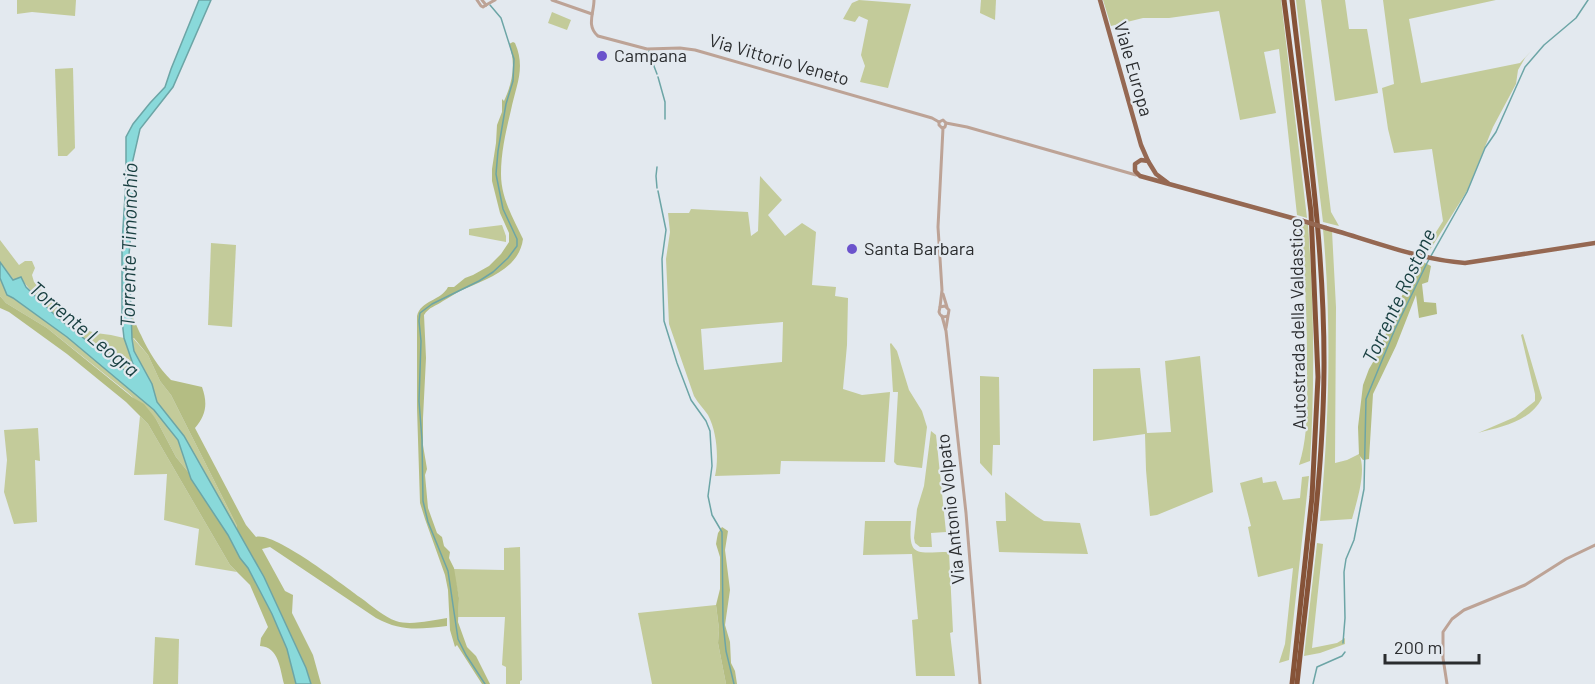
<svg xmlns="http://www.w3.org/2000/svg" width="1595" height="684" viewBox="0 0 1595 684" font-family="Barlow,sans-serif">
<rect width="100%" height="100%" fill="#e3e9ef"/>
<g fill="#c3cb9a" fill-rule="evenodd">
<path d="M17 0H76L75 16 32 12 17 14Z"/>
<path d="M859 0 911 4 888 88 860 82 865 66 861 55 868 20 859 16 855 22 843 19 852 3Z"/>
<path d="M981 0H996L995 20 980 13Z"/>
<path d="M1103 0H1281L1307 218 1297 215 1279 49 1264 52 1276 113 1240 120 1219 11 1169 18H1143L1111 26Z"/>
<path d="M1296 0H1305L1331 212 1339 226 1323 222Z"/>
<path d="M1321 0H1345L1349 29H1367L1378 93 1335 101Z"/>
<path d="M1383 0H1496L1409 19 1421 83 1520 63 1532 50 1525 58 1518 70 1516 84 1493 127 1467 191 1428 253 1424 251 1443 221 1432 149 1394 153 1388 129 1382 88 1394 84Z"/>
<path d="M552 12 571 20 567 30 548 23Z"/>
<path d="M73 68 75 148 67 156H58L55 69Z"/>
<path d="M760 176 782 200 768 215 785 236 802 223 816 232 812 285 836 287 835 296 848 298 847 345 843 389 862 395 890 392 885 462 781 461 780 474 715 476C719 458 717 432 708 415 703 408 698 403 694 396L669 324 666 259 670 232 668 213H689L691 209 748 212 751 236 758 231ZM783 322 782 362 704 370 701 329Z"/>
<path d="M1295 221 1308 225C1314 304 1315 382 1310 461L1299 465C1309 433 1307 400 1307 368 1307 330 1306 293 1303 256L1297 255Z"/>
<path d="M502 225 506 236V242L469 235V229Z"/>
<path d="M1323 229 1332 231 1336 307 1335 463 1347 460 1359 454C1367 470 1357 501 1352 519L1320 521C1329 423 1332 327 1323 229Z"/>
<path d="M0 240 19 265 25 261H32L35 268 32 275 34 282 58 308 66 319 82 329 96 333 111 335 124 338 134 367 132 372H127L59 319 45 305 41 303 22 280H14L0 262Z"/>
<path d="M211 243 236 245 232 327 208 325Z"/>
<path d="M0 278 7 295 13 298 67 337 154 410 178 440 189 473 176 457 156 419 127 392 47 328 6 303 0 296Z"/>
<path d="M1523 334 1542 398C1530 422 1501 427 1478 433L1515 417 1535 401V394L1521 335Z"/>
<path d="M133 338 148 355 160 381 171 395 237 526 236 530 200 463 169 417 157 402 152 384 134 351 132 339Z"/>
<path d="M891 343 897 351 909 390 922 411 927 427 922 468 897 465 894 462 898 392H893L890 344Z"/>
<path d="M1200 356 1213 492 1157 515 1150 516 1146 470 1145 434 1093 441V369L1140 368 1147 433 1171 432 1165 361Z"/>
<path d="M980 376 999 377 1000 445H993L992 476 980 463Z"/>
<path d="M140 416 148 424 230 565 237 572 195 565 199 529 164 520 167 474 134 475Z"/>
<path d="M38 428 40 461 35 460 37 522 14 524 4 492 7 460 4 430Z"/>
<path d="M931 431 936 435 946 532 931 533 932 547H920L915 543 914 538 917 509 924 486Z"/>
<path d="M1309 476 1289 660 1279 663 1285 644 1293 568 1258 577 1248 527 1251 526 1240 483 1262 477 1263 483 1276 481 1283 500 1300 498 1302 477Z"/>
<path d="M1005 492 1036 516 1044 521 1080 523 1088 554 999 552 996 521H1006Z"/>
<path d="M865 521H911C908 559 917 552 949 552L953 632 950 633 955 676H916L912 620 918 619 912 554 863 555Z"/>
<path d="M1317 543 1323 544 1312 648 1337 643 1345 638V644L1320 653 1304 656Z"/>
<path d="M520 547 522 680 520 681V684H506V667L502 665 505 617H458L459 598 453 569 504 570V548Z"/>
<path d="M716 605 719 629 718 643 726 684H652L638 613Z"/>
<path d="M155 637 179 639 178 684H153Z"/>
</g>
<g fill="#b4bd83">
<path d="M513 42 515 43C526 68 516 85 511 110 506 131 501 152 501 174 501 198 513 218 523 239 519 270 484 280 460 291 454 294 449 298 443 301 436 306 429 307 424 315L426 358 423 418V445L427 469 425 475 428 508 437 533 442 537 444 546 450 552 449 558 454 568 459 598 458 622 467 647 476 656 490 684H482L457 645 455 647 450 630 448 590 445 575 425 519 420 503 417 408V316C421 300 441 301 448 287H454L465 278 473 275 489 266 501 254 509 242V233L500 213 492 181V169L496 143 497 125 502 112V99L504 101C513 81 516 64 509 44Z"/>
<path d="M1423 262 1431 266 1428 282 1422 284 1424 302 1436 303 1437 314 1419 318 1416 295 1396 346 1373 394 1369 459 1363 460 1359 455 1358 427 1363 385 1369 369 1379 352 1396 306 1403 294 1409 282H1411Z"/>
<path d="M0 296 6 303 47 328 132 397 144 404 156 419 176 457 189 473 192 479 228 535 240 558 248 568 272 614 287 649 296 684H284C280 669 279 647 260 646L261 638 268 627 250 585 230 565 148 424 126 402 67 354 9 312 0 308Z"/>
<path d="M130 313C135 320 137 328 141 335 148 351 159 368 171 380L202 387C208 404 206 415 195 428L246 525 256 537C274 531 344 586 361 598 372 606 384 617 396 621 411 626 432 620 447 618V626C419 629 402 632 376 618L270 547 262 549 285 591 293 595 292 613 313 655 321 684H311L306 668 264 577 236 530 237 526 171 395 160 381 148 355 134 338 132 339Z"/>
<path d="M722 527 728 531 725 550 730 590 725 625 730 642 731 663 735 671 737 684H726L718 643 719 629 716 605 720 589V557L716 544 717 538 718 533Z"/>
</g>
<path fill="#89d9da" stroke="#6ca5a6" stroke-width="1.5" d="M199 0H211L173 87 140 129 132 164 133 192 132 205 133 206 129 255 132 339 134 351 152 384 157 402 184 436 264 577 306 668 311 684H296L287 649 272 614 248 568 240 558 228 535 191 479 178 440 154 410 67 337 13 298 7 295 0 278V262L13 280 21 277 26 287 59 319 127 372H132L134 367 124 338 122 320V243L126 181V137L133 124 150 103 165 87 171 69Z"/>
<g fill="none" stroke-linecap="round" stroke-linejoin="round">
<g stroke="#6ca5a6" stroke-width="1.5">
<path d="M649 51 652 60"/>
<path d="M652 61 657 74"/>
<path d="M658 77 665 102V119"/>
<path d="M657 167 656 176 657 188"/>
<path d="M658 191 666 230 662 259 664 321 677 363 691 400 706 421 710 431 712 466 708 496 712 515 722 532 723 622 726 651 734 684"/>
<path d="M1343 643 1345 618 1344 572 1346 559 1354 540 1364 489 1366 399 1395 329 1427 263 1467 192 1485 148 1496 132 1525 67 1544 45 1576 18 1588 0"/>
<path d="M485 684 466 655 458 639 448 571 428 522 423 501 422 440 419 401 421 341 419 321 420 313 432 304 479 281 493 272 508 258 517 246V239L503 209 496 174 498 151 506 104 513 81 514 59 501 18 490 5"/>
<path d="M1313 684 1317 667 1342 656 1345 652"/>
</g>
<g stroke="#bda396" stroke-width="3">
<path d="M477 0 481 6 483 7 486 5"/>
<path d="M482 0 486 5"/>
<path d="M552 0 592 14"/>
<path d="M594 0C594 13 586 26 598 36L647 49 680 48 695 50 932 118 939 122 943 120 946 123 967 127 1136 175"/>
<path d="M486 5 495 0"/>
<path d="M939 122V125L942 128 945 127 946 123"/>
<path d="M943 294 947 307"/>
<path d="M940 307 942 290 938 227 943 128"/>
<path d="M942 316 946 331 966 513 980 684"/>
<path d="M946 328 949 310 945 306 940 307 939 312C940 316 943 318 947 316"/>
<path d="M1447 684 1443 658V632L1452 619 1464 610 1525 585 1566 559 1595 545"/>
</g>
<g stroke="#956852" stroke-width="4.5">
<path d="M1100 0 1141 145 1148 161"/>
<path d="M1168 183 1156 174 1148 161 1141 160 1135 164V171L1140 176 1303 221"/>
<path d="M1326 228C1370 240 1420 260 1465 263L1595 243"/>
</g>
<g stroke="#865338" stroke-width="5">
<path d="M1284 0 1311 212 1318 377 1312 497 1292 684"/>
<path d="M1292 0C1306 124 1325 247 1324 371 1323 476 1308 580 1297 684"/>
</g>
<path stroke="#956852" stroke-width="4.5" d="M1303 221 1326 228"/>
</g>
<g fill="#6b53cc" stroke="#e3e9ef" stroke-width="2">
<circle cx="602" cy="56" r="6"/>
<circle cx="852" cy="249" r="6"/>
</g>
<g text-anchor="middle" stroke-width="4.5" stroke-linejoin="round" paint-order="stroke">
<g font-size="18" fill="#2a2c2e" stroke="#e3e9ef" text-anchor="start">
<text x="614" y="62">Campana</text>
<text x="864" y="255">Santa Barbara</text>
</g>
<g font-size="18" fill="#2a2c2e" stroke="#e3e9ef">
<text transform="translate(779 60) rotate(16)" y="6">Via Vittorio Veneto</text>
<text transform="translate(1133 69) rotate(74)" y="6">Viale Europa</text>
<text transform="translate(1298 324) rotate(-91)" y="6">Autostrada della Valdastico</text>
<text transform="translate(951 509) rotate(-96)" y="6">Via Antonio Volpato</text>
</g>
<g font-size="20" font-style="italic" fill="#183f40" stroke="#e3e9ef">
<text transform="translate(129 245) rotate(-89)" y="7">Torrente Timonchio</text>
<text transform="translate(1399 296) rotate(-65)" y="7">Torrente Rostone</text>
<text transform="translate(84 329) rotate(40)" y="7">Torrente Leogra</text>
</g>
</g>
<path d="M1385 654v9h94v-9" fill="none" stroke="#2a2c2e" stroke-width="3"/>
<text x="1394" y="654" font-size="18" fill="#2a2c2e" stroke="#e3e9ef" stroke-width="4.5" paint-order="stroke">200 m</text>
</svg>
